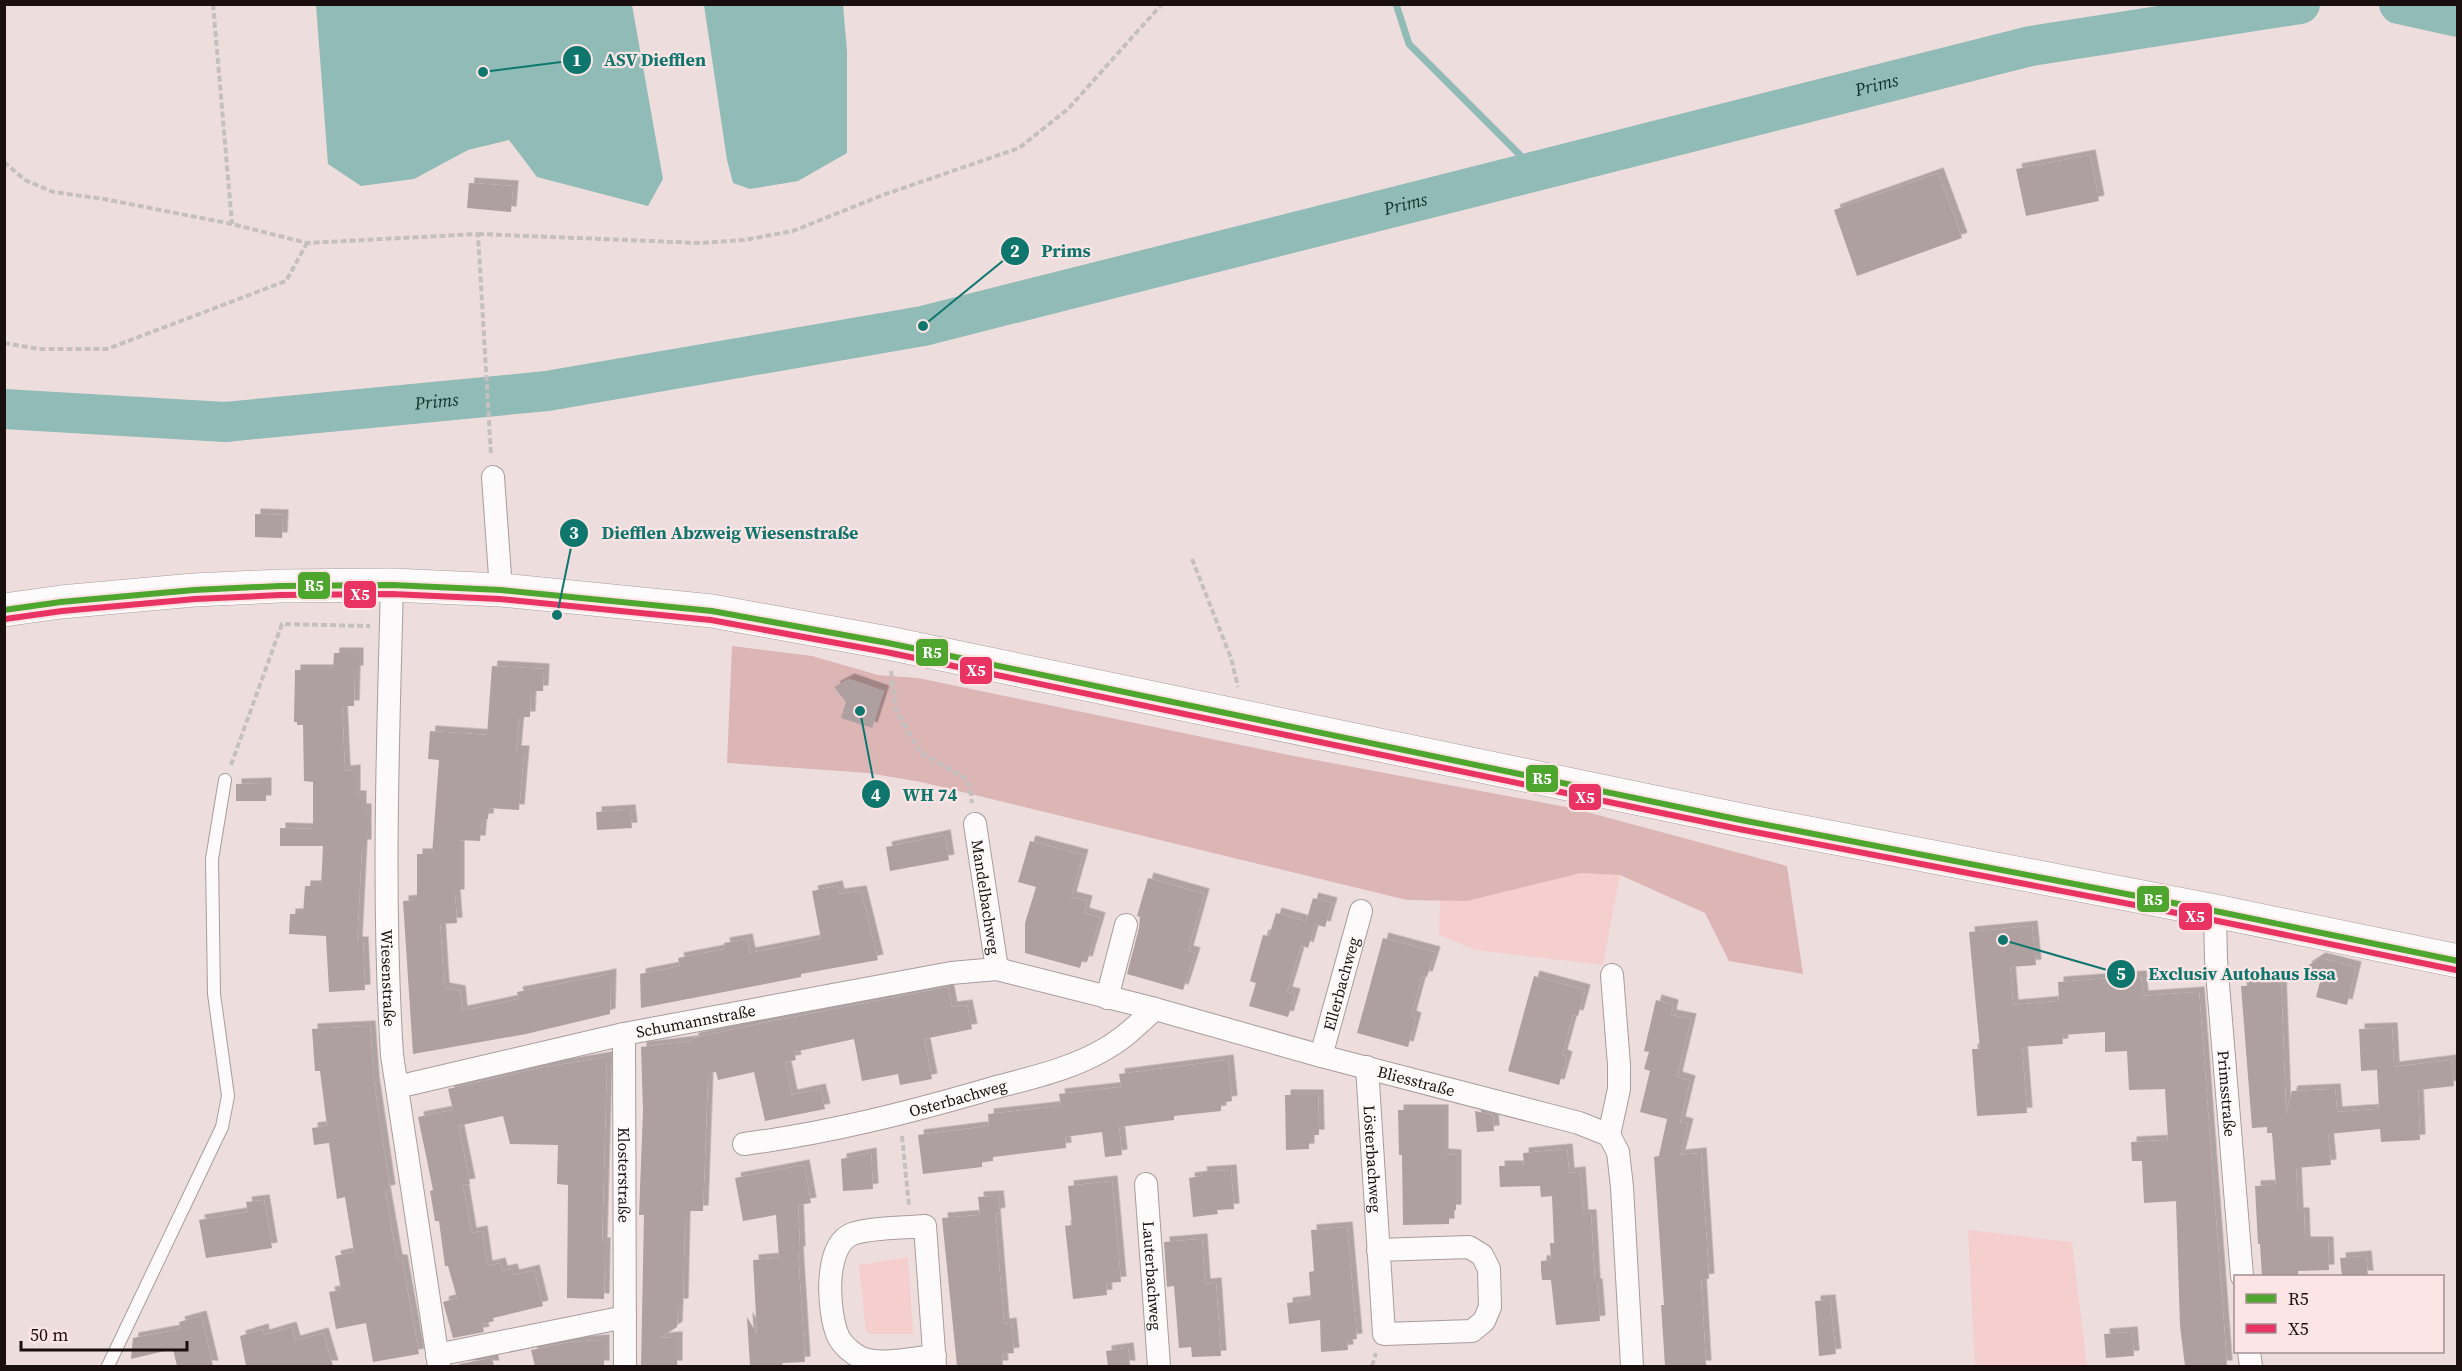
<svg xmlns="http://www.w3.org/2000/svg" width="2462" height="1371" viewBox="0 0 2462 1371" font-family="'Source Serif 4',serif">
<defs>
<filter id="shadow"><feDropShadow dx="5.5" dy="-5.5" stdDeviation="0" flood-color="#0004"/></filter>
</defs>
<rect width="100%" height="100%" fill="#edd"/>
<g fill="#f5cece">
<path d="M1581 873 1620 875 1603 965 1476 950 1439 935 1440 900 1467 901Z"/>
<path d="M1968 1230 2072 1242 2087 1366H1975Z"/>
<path d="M908 1257 913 1334H870L866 1331 859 1265Z"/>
</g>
<path fill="#dcb5b5" d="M732 646 812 656 878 675 918 678 1294 756 1572 808 1787 866 1803 974 1729 961 1705 913 1620 875 1581 873 1467 901 1407 900 921 782 868 773 727 763Z"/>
<g fill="#91bbb6">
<path d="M316 5H632L663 179 648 206 537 177 509 140 468 150 414 179 361 186 328 164Z"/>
<path d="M704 5H843L847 51V153L798 181 750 189 733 183 727 160Z"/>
</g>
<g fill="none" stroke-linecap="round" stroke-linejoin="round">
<path stroke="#91bbb6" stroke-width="7" d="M1396 4 1409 44 1536 171"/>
<g stroke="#91bbb6" stroke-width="40">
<path d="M2399 4 2458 17"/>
<path id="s1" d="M4 409 225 422 547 391 923 326 2031 46 2300 4"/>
</g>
</g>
<g fill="#aea0a0" filter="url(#shadow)">
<path d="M2090 155 2099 201 2026 216 2016 169Z"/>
<path d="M1938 173 1962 238 1857 276 1834 210Z"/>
<path d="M469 183 513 186 511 212 467 208Z"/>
<path d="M255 514 283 515 282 538 255 537Z"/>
<path d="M334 653H358V671H355L354 706H342L345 771 355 770V796H361V809H366V845H362L357 942H363L365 990 329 992 326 936 289 934 290 914H303L305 886H321L323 846H280V828L313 829V782L304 781 303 725H297V722H294L295 670H333Z"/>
<path d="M492 666 544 669 543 691H531L530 717H519L516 751H524L519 810 489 808 488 819H482L480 841 459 840V895H455L457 923 440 924 444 988 460 991 462 1011 519 999 517 992 611 974 610 1014 526 1034 413 1054 403 901 417 900V854H432L439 760 428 759 430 731 487 735Z"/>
<path d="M849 679 884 691 872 728 841 718 846 702 834 687Z"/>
<path d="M266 783V801H236V784Z"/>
<path d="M630 810 632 828 597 830 596 812Z"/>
<path d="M945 835 949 860 890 871 886 847Z"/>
<path d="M1030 841 1083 855 1071 897 1087 901 1084 913 1100 918 1087 962 1082 961 1080 968 1025 953V923L1036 887 1018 882Z"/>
<path d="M1148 878 1204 894 1188 951 1195 953 1183 990 1127 974 1139 928 1140 917 1137 916Z"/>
<path d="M837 886 839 894 861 891 878 960 801 974V977L641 1008 640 974 680 966 678 958 725 949 724 943 747 939 750 953 821 939 812 891Z"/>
<path d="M1313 898 1332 903 1325 927 1306 922Z"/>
<path d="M1276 913 1315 924 1308 948 1301 945 1294 969 1287 992 1295 994 1288 1017 1249 1006 1256 983 1250 981 1263 935 1269 936Z"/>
<path d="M2032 926 2036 965 2010 967 2013 1005 2059 1001 2058 982 2141 976 2143 996 2199 992 2227 1366H2185L2180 1326 2176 1201 2144 1203 2142 1161H2132L2131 1142 2168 1140 2165 1089 2129 1090 2127 1051 2105 1052V1032L2062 1035 2063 1044 2022 1047 2027 1113 1977 1116 1972 1049H1980L1969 932Z"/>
<path d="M1383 938 1435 952 1427 977 1422 976 1416 998 1411 1016 1416 1018 1408 1047 1357 1033Z"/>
<path d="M2320 958 2356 967 2347 1005 2316 997 2320 982 2306 967Z"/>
<path d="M1534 976 1585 990 1578 1016 1573 1015 1567 1037 1562 1055 1567 1057 1559 1085 1508 1071Z"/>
<path d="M2281 980 2286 1114 2292 1091 2335 1089 2337 1112 2379 1109 2377 1070 2361 1071 2359 1029 2392 1028 2394 1067 2451 1060 2454 1086 2418 1090 2420 1140 2381 1142 2380 1129 2328 1134 2331 1165 2296 1168 2298 1213H2304L2305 1242H2328L2329 1270 2298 1271V1276H2262L2260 1244H2258L2255 1186 2276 1185 2272 1133H2267V1127L2252 1128 2241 986H2258V981Z"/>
<path d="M948 987 952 1007 967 1005 972 1029 924 1039 932 1079 900 1085 898 1074 862 1081 854 1039 794 1052 796 1060 785 1062 792 1095 820 1089 825 1109 765 1121 754 1072 718 1080 716 1072 708 1073 703 1211H685L683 1304H678L677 1327 660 1338 677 1337V1366H641L644 1215H639L643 1111 641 1047 693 1041V1038L758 1024Z"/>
<path d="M1656 1000 1673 1005 1671 1015 1691 1019 1677 1077 1690 1081 1680 1122 1688 1124 1680 1155 1701 1153 1709 1279 1701 1280 1706 1366H1665L1661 1305H1664L1654 1157 1659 1156 1667 1119 1640 1112 1650 1071 1644 1069 1649 1052 1644 1051Z"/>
<path d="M370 1026 374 1082 390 1190 385 1191 397 1260H402L419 1354 373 1362 366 1323 336 1329 329 1292 341 1290 335 1256 354 1252 345 1197 337 1199 329 1143 314 1145 312 1128 327 1126 320 1071H315L312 1029Z"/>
<path d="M607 1057 602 1243H605L604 1299 567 1298 568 1185 557 1184 558 1145 510 1144 503 1116 458 1126 470 1184 463 1185 471 1233 482 1231 487 1266 500 1263 502 1271 512 1269 514 1275 534 1270 543 1306 493 1318 494 1321 482 1324 484 1332 453 1338 443 1302 457 1298 448 1266H445L439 1221H435L430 1191 433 1190 418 1117 453 1110 448 1089 540 1068Z"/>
<path d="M1228 1060 1232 1101 1221 1103V1111L1174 1116V1120L1119 1127 1122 1155 1105 1157 1102 1132 1065 1137 1066 1148 993 1157V1161L982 1162V1167L923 1174 918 1135 989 1126 988 1114 1061 1106 1059 1094 1121 1087 1119 1074Z"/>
<path d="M1285 1095H1318L1319 1135H1309V1149L1286 1150Z"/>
<path d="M1398 1110H1443V1154L1456 1155V1210H1449V1224L1403 1225 1402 1155H1399Z"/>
<path d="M1475 1111 1493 1115 1494 1131 1477 1132Z"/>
<path d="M1567 1149 1569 1173 1580 1172 1583 1215H1591L1595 1284H1597L1600 1321 1556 1325 1551 1280H1542L1541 1270V1261L1551 1260 1550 1243H1554L1552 1196 1541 1197 1540 1186 1500 1187 1499 1166H1524L1523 1153Z"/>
<path d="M871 1153 873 1189 843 1191 841 1159Z"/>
<path d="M804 1165 811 1203 798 1205 800 1252H798L805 1362 782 1363 783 1366H750L747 1317 757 1334 753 1260 779 1258 776 1215 743 1221 735 1178Z"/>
<path d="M1231 1170 1234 1209 1217 1210 1218 1214 1193 1217 1189 1178 1202 1176 1201 1172Z"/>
<path d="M1112 1181 1121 1282 1106 1283 1107 1295 1073 1299 1065 1226 1072 1225 1068 1186Z"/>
<path d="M998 1196 1000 1213 995 1214 1004 1324 1011 1323 1014 1353 1002 1354 1003 1366H957L942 1218 980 1215 978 1197Z"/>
<path d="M264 1200 272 1248 206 1258 199 1220 248 1212 246 1202Z"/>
<path d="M1347 1227 1357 1339 1347 1340 1348 1350 1321 1352 1320 1320 1289 1324 1287 1303 1311 1300 1309 1272 1314 1271 1311 1230Z"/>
<path d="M1202 1239 1205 1284 1216 1283 1221 1356 1192 1357 1191 1347 1179 1348 1174 1286 1167 1287 1164 1242Z"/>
<path d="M2366 1256 2368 1276H2342L2340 1258Z"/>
<path d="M1830 1300 1836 1354 1819 1356 1815 1301Z"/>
<path d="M201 1316 213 1366H177L173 1349 131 1359 133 1338 181 1329 179 1322Z"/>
<path d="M291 1327 295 1341 323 1333 333 1366H246L240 1336 263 1329 264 1335Z"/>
<path d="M2132 1332 2134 1356 2106 1358 2104 1334Z"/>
<path d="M604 1340V1366H535L531 1350 570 1342Z"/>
<path d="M1128 1348 1130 1366H1108L1106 1351Z"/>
<path d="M492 1358 494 1366H460L459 1364Z"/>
</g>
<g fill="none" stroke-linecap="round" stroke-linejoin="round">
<g stroke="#a99c9c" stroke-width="14">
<path id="service" d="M108 1366 222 1127 228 1096 214 994 212 859 225 780"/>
</g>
<g stroke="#a99c9c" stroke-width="24">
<g id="minor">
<path d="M493 477 501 590"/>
<path id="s2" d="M392 585C388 741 382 899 392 1055L439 1366"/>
<path id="s3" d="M975 824 997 969"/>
<path id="s4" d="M2215 911 2216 960 2242 1276"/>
<path d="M1107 998 1126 925"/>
<path id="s5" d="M624 1034 625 1366"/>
<path id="s6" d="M1321 1056 1361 911"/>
<path id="s7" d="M1367 1067 1384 1334 1472 1331 1484 1321 1490 1307 1489 1269 1482 1255 1469 1247 1378 1250"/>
<path id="s8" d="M397 1087 624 1034 951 973 997 969 1155 1009 1321 1056 1579 1123 1609 1135 1618 1152 1622 1187 1632 1366"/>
<path d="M1609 1135 1619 1089V1065L1612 975"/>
<path id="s9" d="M744 1144C829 1133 911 1112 993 1088 1030 1078 1072 1069 1105 1049 1124 1039 1139 1023 1155 1009"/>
<path id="s10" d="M1146 1184 1159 1366"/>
<path d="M2249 1352 2251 1366"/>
<path d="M437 1355 625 1317"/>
<path d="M935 1356C913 1358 882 1366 861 1358 853 1354 842 1345 838 1336 828 1313 823 1246 852 1234 872 1227 904 1228 925 1226L935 1366"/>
</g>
</g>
<g stroke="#a99c9c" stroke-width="34">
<path id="secondary" d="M4 610 61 602 194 590 280 586 392 585 501 590 712 611 888 643 1741 820 2215 911 2458 961"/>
</g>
<g stroke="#c5c0c0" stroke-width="4" stroke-dasharray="6 3" stroke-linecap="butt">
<path d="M213 4 232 224"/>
<path d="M4 162 25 180 53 192 104 199 232 224 307 243 478 234 491 455"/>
<path d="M478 234 700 243 744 240 793 231 883 195 1019 148 1068 109 1162 4"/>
<path d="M4 343 39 349H107L286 281 307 243"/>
<path d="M1192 559 1231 658 1238 687"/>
<path d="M891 671 896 710 920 752 965 778 970 787 972 803"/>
<path d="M231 765 282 624 370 626"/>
<path d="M902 1136 909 1206"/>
<path d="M1372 1366 1376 1353"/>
</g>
<use href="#service" stroke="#fcfafa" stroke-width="12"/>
<use href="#minor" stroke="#fcfafa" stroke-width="22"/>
<use href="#secondary" stroke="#fcfafa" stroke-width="33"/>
<g stroke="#fee5e5" stroke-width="10">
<path id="bus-1" d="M4 610 61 602 194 590 280 586 392 585 501 590 712 611 888 643 1741 820 2215 911 2458 961"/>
</g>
<g stroke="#fee5e5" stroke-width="10">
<path id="bus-2" d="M5 619 62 611 195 599 280 595 392 594 500 599 711 620 886 652 1739 829 2213 920 2456 970"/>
</g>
<use href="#bus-1" stroke="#4ea62f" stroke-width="6"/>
<use href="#bus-2" stroke="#e83363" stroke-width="6"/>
</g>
<g text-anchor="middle" stroke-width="4.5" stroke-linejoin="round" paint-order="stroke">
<g font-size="16" fill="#190f0f" stroke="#fee5e5">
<text dy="6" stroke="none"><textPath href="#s3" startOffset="74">Mandelbachweg</textPath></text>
<text dy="6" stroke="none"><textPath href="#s2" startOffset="393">Wiesenstraße</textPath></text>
<text dy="6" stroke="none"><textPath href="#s6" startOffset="75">Ellerbachweg</textPath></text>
<text dy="6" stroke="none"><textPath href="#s8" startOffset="306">Schumannstraße</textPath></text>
<text dy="6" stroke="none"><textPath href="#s8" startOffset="1046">Bliesstraße</textPath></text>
<text dy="6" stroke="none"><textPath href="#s4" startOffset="183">Primsstraße</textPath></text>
<text dy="6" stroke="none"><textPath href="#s9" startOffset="219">Osterbachweg</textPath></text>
<text dy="6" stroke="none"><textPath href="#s7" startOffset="92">Lösterbachweg</textPath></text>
<text dy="6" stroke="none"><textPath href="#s5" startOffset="141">Klosterstraße</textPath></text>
<text dy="6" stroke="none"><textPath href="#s10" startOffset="92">Lauterbachweg</textPath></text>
</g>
<g font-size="18" font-style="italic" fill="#0e302d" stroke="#fee5e5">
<text dy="6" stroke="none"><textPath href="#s1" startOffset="1910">Prims</textPath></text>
<text dy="6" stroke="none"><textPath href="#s1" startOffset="1424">Prims</textPath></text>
<text dy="6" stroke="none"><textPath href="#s1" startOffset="434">Prims</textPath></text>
</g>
</g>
<path fill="none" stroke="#0f766e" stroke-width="2" d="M483 72L577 60M923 326L1015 251M557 615L574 533M860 711L876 794M2003 940L2121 974"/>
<g fill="#0f766e" stroke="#fee5e5" stroke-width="2">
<circle cx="483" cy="72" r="6"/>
<circle cx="923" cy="326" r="6"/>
<circle cx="557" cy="615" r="6"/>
<circle cx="860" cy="711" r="6"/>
<circle cx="2003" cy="940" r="6"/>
<circle cx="577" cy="60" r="15"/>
<circle cx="1015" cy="251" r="15"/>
<circle cx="574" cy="533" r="15"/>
<circle cx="876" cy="794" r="15"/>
<circle cx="2121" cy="974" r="15"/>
</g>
<g font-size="18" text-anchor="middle" font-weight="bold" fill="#fff">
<text x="577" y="66">1</text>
<text x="1015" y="257">2</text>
<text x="574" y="539">3</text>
<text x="876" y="801">4</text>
<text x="2121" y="980">5</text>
</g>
<g font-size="18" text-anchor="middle" font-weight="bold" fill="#0f766e" stroke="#fee5e5" stroke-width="4.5" stroke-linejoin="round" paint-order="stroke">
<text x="655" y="66">ASV Diefflen</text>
<text x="1066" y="257">Prims</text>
<text x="730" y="539">Diefflen Abzweig Wiesenstraße</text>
<text x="930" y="801">WH 74</text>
<text x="2242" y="980">Exclusiv Autohaus Issa</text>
</g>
<g stroke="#fee5e5" stroke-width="2">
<rect x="297" y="571" width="34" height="29" rx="6" fill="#4ea62f"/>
<rect x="343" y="580" width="34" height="29" rx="6" fill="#e83363"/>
<rect x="915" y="638" width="34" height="29" rx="6" fill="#4ea62f"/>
<rect x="959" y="656" width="34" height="29" rx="6" fill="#e83363"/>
<rect x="1525" y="764" width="34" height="29" rx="6" fill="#4ea62f"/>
<rect x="1568" y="783" width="34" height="28" rx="6" fill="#e83363"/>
<rect x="2136" y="885" width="34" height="28" rx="6" fill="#4ea62f"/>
<rect x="2178" y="902" width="35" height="29" rx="6" fill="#e83363"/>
</g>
<g font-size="16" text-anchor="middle" font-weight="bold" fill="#fff">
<text x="314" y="591">R5</text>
<text x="360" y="600">X5</text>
<text x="932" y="658">R5</text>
<text x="976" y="676">X5</text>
<text x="1542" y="784">R5</text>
<text x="1585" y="803">X5</text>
<text x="2153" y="905">R5</text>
<text x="2195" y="922">X5</text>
</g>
<rect width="2462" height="1371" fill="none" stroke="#190f0f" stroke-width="12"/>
<rect x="2234" y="1275" width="210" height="78" fill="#fee5e5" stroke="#a28f8f" stroke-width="1.5"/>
<rect x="2246" y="1294" width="30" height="9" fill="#4ea62f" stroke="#a28f8f" stroke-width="1.5"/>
<text x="2288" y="1305" font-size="18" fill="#190f0f">R5</text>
<rect x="2246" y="1324" width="30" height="9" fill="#e83363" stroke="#a28f8f" stroke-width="1.5"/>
<text x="2288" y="1335" font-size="18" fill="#190f0f">X5</text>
<path d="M21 1341v9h166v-9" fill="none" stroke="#190f0f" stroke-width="3"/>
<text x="30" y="1341" font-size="18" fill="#190f0f" stroke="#fee5e5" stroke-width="4.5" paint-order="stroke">50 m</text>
</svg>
